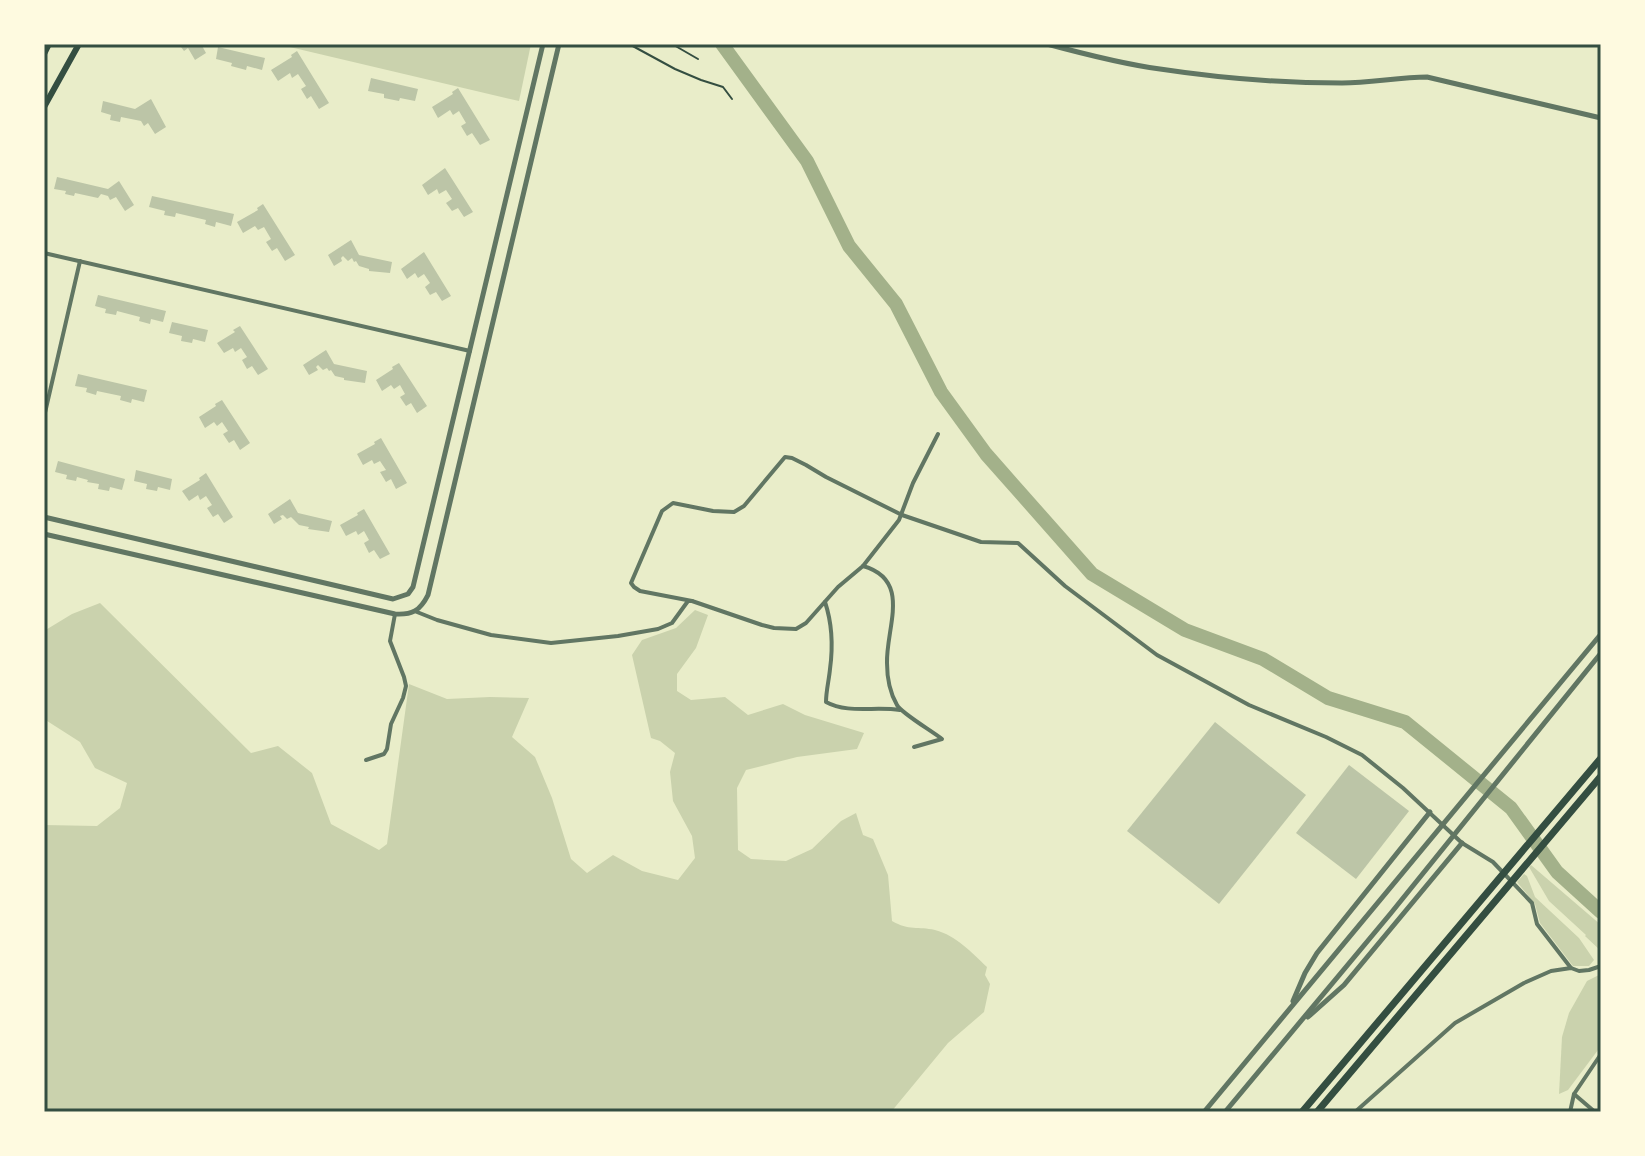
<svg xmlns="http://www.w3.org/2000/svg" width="1645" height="1156" viewBox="0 0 1645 1156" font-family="'Titillium Web',sans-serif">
<rect width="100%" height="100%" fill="#e9edc9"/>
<g fill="#cad2ad">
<path d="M277 44H531L519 101Z"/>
<path d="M100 603 251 753 278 746 312 773 331 824 379 850 387 844 409 684 447 699 490 697 529 698 512 737 535 757 552 798 571 859 587 873 613 855 642 871 678 880 695 858 692 836 673 801 670 772 675 753 660 741 651 738 632 655 642 640 676 628 695 610 708 615 696 648 677 674V691L691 700 725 697 748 715 783 704 805 715 864 733 857 749 797 757 746 770 737 788 738 850 751 859 786 861 812 849 841 821 856 813 863 835 873 839 888 875 892 921C909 931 918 926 935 930 957 936 971 952 987 967L985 975 990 984 984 1012 948 1043 891 1112H44V825L97 826 120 808 127 783 95 768 80 742 44 719V631L72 614Z"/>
<path d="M1531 865 1601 925V951L1585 936 1586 935 1549 901 1529 867Z"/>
<path d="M1524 874 1527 876 1535 897 1579 938 1594 960 1589 966H1573L1540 923 1535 904 1517 882Z"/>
<path d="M1601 974V1046L1568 1090 1559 1094 1562 1037 1569 1013 1587 981Z"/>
</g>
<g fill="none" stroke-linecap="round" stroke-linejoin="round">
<path stroke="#a3b18a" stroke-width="14" d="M722 44 807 161 849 246 896 304 941 392 986 454 1092 574 1185 630 1263 659 1328 698 1405 722 1511 808 1557 872 1601 912"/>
</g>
<g fill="#bcc5a7">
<path d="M174 44H201L206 53 195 60 188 48 184 51 181 47Z"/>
<path d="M218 47 265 58 262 70 247 66 246 70 231 66 232 63 216 59Z"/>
<path d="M297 51 329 103 319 109 311 96 307 99 301 89 306 86 298 74 292 78 290 73 278 81 271 70 292 57 291 55Z"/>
<path d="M371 78 418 89 415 101 400 98 399 101 384 98V94L368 91Z"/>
<path d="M458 88 490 140 480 145 472 133 467 136 461 126 466 123 459 111 453 115 450 110 438 118 432 107 453 94 452 92Z"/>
<path d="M151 99 166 127 155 134 148 123 144 126 141 121 121 117 120 122 110 120 111 115 101 112 103 101 135 109Z"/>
<path d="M445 168 473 212 464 217 458 208 452 211 446 203 452 199 446 190 439 194 437 189 428 195 422 185Z"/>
<path d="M57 177 108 189 119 181 134 205 125 211 116 197 110 200 108 196 101 194 98 198 75 193 74 196 65 194 66 191 54 189Z"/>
<path d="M152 196 234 214 231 226 216 222 215 227 205 224 206 220 176 213 175 217 164 215 165 211 149 207Z"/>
<path d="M263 204 295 255 285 261 277 248 272 251 266 242 271 239 264 227 258 230 255 226 243 233 237 222 258 210 257 208Z"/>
<path d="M351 240 359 255 392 262 390 273 369 271V269L359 266 356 261 354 262 352 258 348 261 343 256 341 258 342 261 334 266 328 255Z"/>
<path d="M424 252 451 296 442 301 436 292 430 295 425 287 430 283 424 274 418 278 415 273 407 279 401 269Z"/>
<path d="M98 295 166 311 163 322 151 319 150 324 139 321 140 317 117 311 116 315 105 313 106 309 95 306Z"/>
<path d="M172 322 208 330 205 342 193 339 192 343 181 341 182 336 169 333Z"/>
<path d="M240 326 268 369 258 375 252 366 247 369 242 360 247 357 241 348 235 352 233 348 224 353 217 343 235 332 233 330Z"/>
<path d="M326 350 334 364 367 371 365 383 344 380V378L335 376 331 370 329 371 327 368 323 370 318 365 316 367 318 370 309 375 303 365Z"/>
<path d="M399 363 427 406 417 413 411 403 406 406 400 397 405 394 400 385 394 389 391 385 382 391 376 380 393 369 392 367Z"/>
<path d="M78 374 147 390 144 402 132 399 131 403 120 400 121 396 97 391 96 395 86 392 87 388 75 386Z"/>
<path d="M222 400 250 443 240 450 234 440 229 443 223 434 228 431 222 422 217 426 214 422 205 428 199 417 216 406 215 404Z"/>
<path d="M381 438 407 483 396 489 391 479 386 482 380 472 386 470 380 461 374 464 372 460 363 465 357 454 375 444 374 442Z"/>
<path d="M58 461 125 479 122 490 110 487 109 491 98 489 99 484 87 482 88 480 77 477 76 481 66 479 67 475 55 472Z"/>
<path d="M136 470 172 479 170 490 158 487 157 491 146 489 147 484 134 481Z"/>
<path d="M206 473 233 517 224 523 218 514 213 517 207 508 212 505 206 496 200 500 198 495 189 501 182 491 200 480 199 478Z"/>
<path d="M290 499 298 513 332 521 329 532 308 529 309 527 299 525 291 517 287 519 283 515 280 516 282 519 274 524 268 514Z"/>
<path d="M364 509 390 554 380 559 374 550 369 553 364 543 369 540 364 531 358 535 356 531 346 536 340 525 358 515 357 513Z"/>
<path d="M1215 722 1306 795 1219 904 1127 831Z"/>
<path d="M1349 765 1409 811 1356 879 1296 833Z"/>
</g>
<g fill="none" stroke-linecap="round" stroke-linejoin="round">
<g stroke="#344e41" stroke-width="2">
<path d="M629 44 675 69 701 80 723 87 732 99"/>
<path d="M672 44 698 59"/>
</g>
<g stroke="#617663" stroke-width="4">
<path d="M44 253 470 351"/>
<path d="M44 417 80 261"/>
<path d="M863 566C912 580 886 627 887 663 887 677 890 693 897 705 901 713 932 731 942 739L914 747"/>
<path d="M692 601 640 591 634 587 631 583 662 511 673 503 713 511 734 512 744 506 785 457 792 458 806 465 826 477 902 515 981 542 1018 543 1065 586 1157 655 1249 705 1326 737 1362 755 1403 788 1462 843 1493 862 1532 903 1537 924 1571 968"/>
<path d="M825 602C832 623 833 647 830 669 829 680 826 691 826 702 848 714 875 706 900 710"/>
<path d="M417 612 437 620 491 635 551 643 618 636 658 629 672 623 688 601H692L762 625 774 628 796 629 806 623 838 587 863 566 899 520 913 483 938 434"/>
<path d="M366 760 384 754 387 749 391 724 403 698 406 686 404 677 390 641 395 614"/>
<path d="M1574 1094 1595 1112"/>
<path d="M1355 1112 1455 1023 1524 983 1551 971 1571 968 1579 971 1589 970 1601 966"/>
<path d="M1570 1112 1574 1094 1601 1054"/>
</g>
<g stroke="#617663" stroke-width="5">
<path d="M1047 44C1084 54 1122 64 1160 69 1219 78 1282 83 1342 83 1371 83 1399 77 1427 77L1601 118"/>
<path d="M44 517 393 599 408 594 413 587 543 44"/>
<path d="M44 534 395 614C412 615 420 611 428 595L559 44"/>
<path d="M1293 1001 1305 973 1317 953 1430 812"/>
<path d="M1308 1017 1344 985 1462 843"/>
<path d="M1204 1112 1601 634"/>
<path d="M1225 1112 1391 913 1601 653"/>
</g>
<g stroke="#344e41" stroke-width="6">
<path d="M44 54 49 44"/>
<path d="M44 107 79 44"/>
</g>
<g stroke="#344e41" stroke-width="7">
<path d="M1302 1112 1601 758"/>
<path d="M1317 1112 1601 776"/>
</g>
</g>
<rect width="1645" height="1156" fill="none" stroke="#fefae0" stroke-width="92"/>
<rect x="46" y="46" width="1553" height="1064" fill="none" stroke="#344e41" stroke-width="3"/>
</svg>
